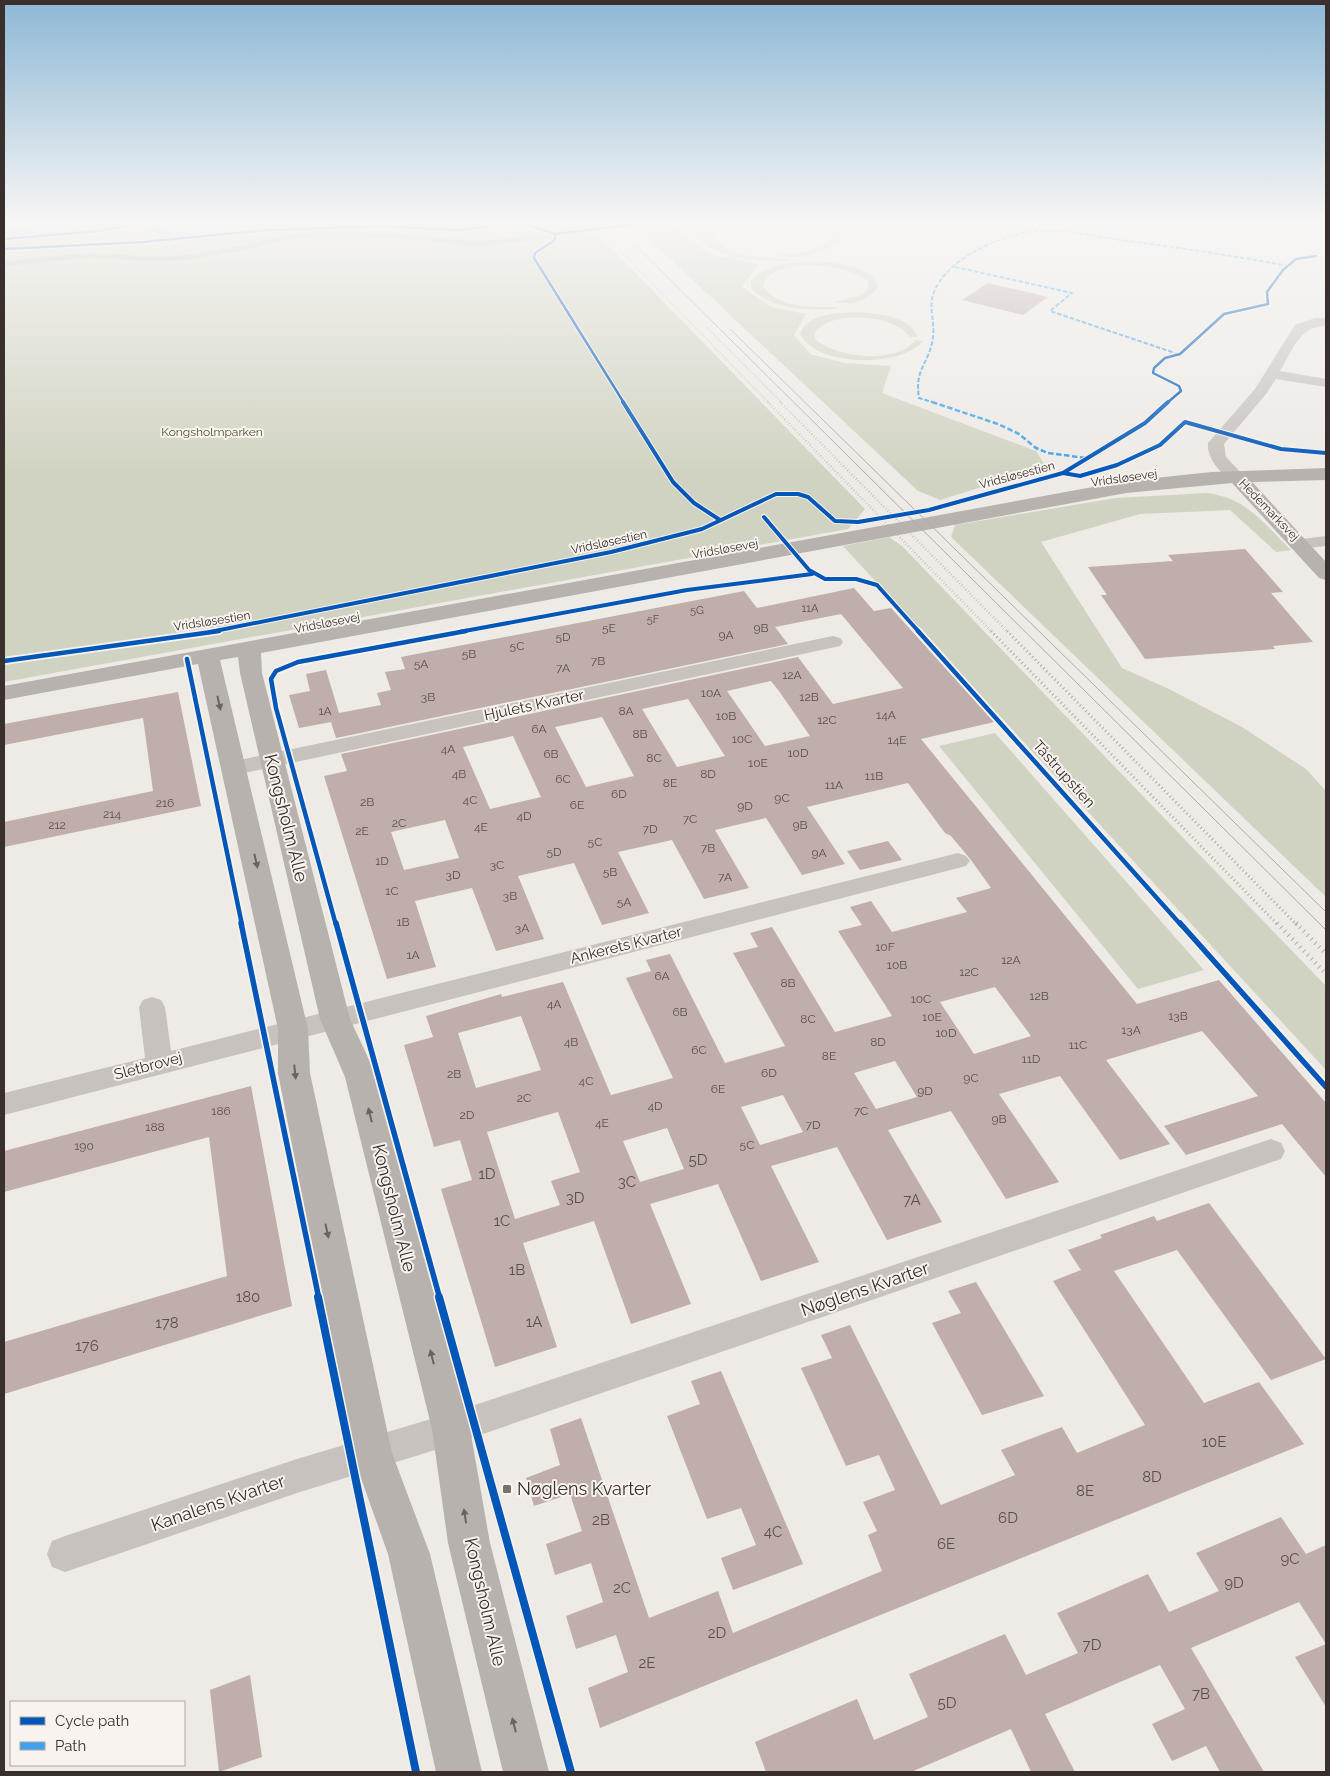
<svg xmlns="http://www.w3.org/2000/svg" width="1330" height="1776" viewBox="0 0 1330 1776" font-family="Raleway,sans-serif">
<rect width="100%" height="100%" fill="#eeeae6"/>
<g fill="#d1d3c2">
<path d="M4 224H588L865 509 848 529 4 682Z"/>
<path d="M633 224H672L709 254 758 264 742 287 771 307 806 314 794 335 810 354 844 363 891 366 882 393 1036 451 1046 467 940 500 918 491Z"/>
<path d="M701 224H723L718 227 714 234C725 260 767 258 791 259L789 261C758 260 717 261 697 236L698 227Z"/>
<path d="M821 224 838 225 842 234 840 242C827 251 794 262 779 255 798 253 819 253 832 238V232Z"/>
<path d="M873 224H999C957 230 914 233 873 224Z"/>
<path d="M811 261C832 263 869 263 878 286 869 301 851 306 835 302L862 295 868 289V282C849 263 771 255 763 286 778 308 811 307 834 307L839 309C809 310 773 311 751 288V280C767 264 789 263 811 261Z"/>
<path d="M858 312C879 314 908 315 918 337H910C895 314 828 309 814 334L816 340C838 358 897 365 915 340L923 341C901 368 816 367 800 334 808 312 838 313 858 312Z"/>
<path d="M1207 493C1247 498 1263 523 1291 550L1276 552 1230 510 1140 514 1041 542 1122 668 1169 689 1242 727 1306 769 1326 791V897L951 537 955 525 1116 498Z"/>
<path d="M889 537 902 546 1326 986V1070L843 546Z"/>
<path d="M995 733 1204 970 1138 989 939 746Z"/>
</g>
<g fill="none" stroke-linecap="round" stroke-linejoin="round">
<path stroke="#a4bfbb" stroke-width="4.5" d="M4 264 92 255 146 259 183 258 238 249 291 236 321 234 393 235 477 244 550 236"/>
</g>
<g fill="#c0aeaa" fill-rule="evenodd">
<path d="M988 283 1048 297 1023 315 962 300Z"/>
<path d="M1245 549 1283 592 1271 593 1313 642 1273 646 1275 649 1145 659 1101 595H1107L1088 567 1173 561 1168 555Z"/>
<path d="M854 588 874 611 891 608 994 722 921 739 1137 1004 1219 980 1326 1103V1177L1282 1124 1186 1155 1164 1126 1258 1096 1202 1031 1106 1060 1170 1144 1120 1160 1060 1076 999 1094 1059 1182 1006 1199 951 1111 888 1130 942 1222 887 1240 837 1147 771 1166 819 1262 761 1281 718 1184 650 1204 691 1304 631 1324 594 1221 523 1243 557 1347 495 1367 441 1189 472 1180 460 1140 434 1147 404 1045 433 1037 426 1016 501 994 502 997 563 982 611 1095 673 1078 626 978 651 971 646 960 670 954 725 1063 785 1046 733 953 758 947 750 933 772 927 835 1032 892 1016 838 931 862 925 850 907 871 901 892 932 967 912 956 898 991 888 971 860 951 836 945 833 908 783 807 807 845 864 802 875 766 818 715 830 749 888 704 899 672 840 618 852 649 913 602 925 574 863 518 876 544 939 496 951 472 888 415 901 436 967 387 979 324 776 347 771 341 754 798 657 833 704 903 688 841 614 775 627 788 644 336 738 331 722 299 728 289 695 310 691 306 674 326 670 339 713 381 705 377 693 391 690 385 672 405 669 401 657 744 591 757 608ZM771 681 779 691 810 736 765 746 727 691ZM688 699 725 756 677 767 642 709ZM602 717 634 776 586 787 555 727ZM513 736 541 797 490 809 463 747ZM445 820 459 858 404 870 391 832ZM995 987 1031 1036 974 1054 940 1002ZM521 1016 541 1070 476 1088 458 1033ZM895 1061 917 1097 876 1109 854 1073ZM783 1095 803 1132 760 1145 741 1107ZM558 1112 580 1172 551 1181 560 1205 515 1219 487 1132ZM667 1128 684 1169 640 1182 623 1141Z"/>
<path d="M178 692 201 806 4 847V822L153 791 143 718 4 745V724Z"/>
<path d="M888 841 902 860 860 870 847 851Z"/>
<path d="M251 1086 292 1306 4 1394V1342L227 1276 209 1137 4 1192V1151Z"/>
<path d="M1209 1203 1326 1359 1271 1380 1177 1250 1114 1271 1204 1403 1259 1382 1304 1444 600 1728 588 1688 628 1672 616 1635 576 1649 566 1616 603 1602 591 1563 555 1575 546 1544 582 1531 570 1494 534 1506 526 1478 560 1465 550 1429 581 1418 649 1618 718 1591 733 1633 882 1571 868 1535 877 1531 863 1502 895 1490 879 1455 846 1466 801 1368 832 1358 821 1335 850 1325 941 1505 1015 1475 1001 1450 1062 1427 1077 1453 1145 1425 1053 1281 1081 1270 1068 1250 1102 1238 1100 1235 1154 1216 1157 1221Z"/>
<path d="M976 1282 1044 1396 982 1415 932 1323 961 1313 948 1291Z"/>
<path d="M721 1371 803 1564 733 1590 721 1558 756 1545 741 1508 707 1519 667 1416 700 1404 691 1381Z"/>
<path d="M1281 1517 1306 1554 1326 1545V1707L1295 1657 1326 1644 1299 1602 1191 1648 1264 1772H1220L1206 1746 1172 1761 1152 1724 1185 1709 1160 1665 1045 1714 1075 1772H1031L1011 1729 911 1772H766L755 1742 857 1699 874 1740 928 1717 909 1674 1005 1634 1026 1675 1078 1653 1057 1613 1148 1574 1169 1612 1219 1591 1196 1553Z"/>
<path d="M250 1675 262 1757 219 1772 210 1690Z"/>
</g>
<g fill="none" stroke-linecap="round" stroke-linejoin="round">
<g fill="#c8c2be" fill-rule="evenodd">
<path d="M1315 318H1326V326C1299 326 1293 350 1280 371L1326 379V387L1276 379 1266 394 1224 444 1226 457 1245 477 1237 482C1223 478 1206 458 1208 443L1255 389 1295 325Z"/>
<path d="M1326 536V546L1301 549 1295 548 1292 544 1295 540Z"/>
<path d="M833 636 840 638 843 642 840 646 235 775 227 773 224 768 227 763 235 761Z"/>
<path d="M958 853 966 856 970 861 966 866 4 1115V1093L145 1058 139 1007 143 1000 152 997 161 1000 165 1007 171 1051Z"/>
<path d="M1271 1139 1281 1143 1285 1151 1281 1159 451 1445 297 1493 65 1572 52 1567 47 1554 52 1541 65 1536 297 1459 451 1413Z"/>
</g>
<path fill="#b8b2af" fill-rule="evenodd" d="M1326 468V480L1252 482 1326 562V580L1319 578 1232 483 1126 493 261 653 262 673 350 1019 377 1077 470 1429 490 1543 549 1772H503L448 1543 432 1429 345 1077 320 1019 240 673 238 657 220 660 308 1029 310 1073 392 1453 430 1554 482 1772H436L388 1554 352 1453 278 1073V1029L198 664 4 700V686L1126 481 1212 472Z"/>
<g stroke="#afaba9" stroke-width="1">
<path d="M614 224 1326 930"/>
<path d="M730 329 1326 912"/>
</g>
<g stroke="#afaba9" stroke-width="2" stroke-dasharray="0.5 2" stroke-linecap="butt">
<path d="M594 224 769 403"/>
<path d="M707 328 782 403"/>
</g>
<g stroke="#afaba9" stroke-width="2.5" stroke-dasharray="0.5 2.5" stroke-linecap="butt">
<path d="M768 402 992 632"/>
<path d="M780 402 1008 632"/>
</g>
<g stroke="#afaba9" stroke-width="3" stroke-dasharray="1 3" stroke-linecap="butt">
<path d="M991 631 1278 925"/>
<path d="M1007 631 1297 925"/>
</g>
<g stroke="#afaba9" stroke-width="4.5" stroke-dasharray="1 4.5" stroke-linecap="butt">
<path d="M1277 923 1326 974"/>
<path d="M1296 923 1326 954"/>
</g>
<g stroke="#3fa3eb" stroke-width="2" stroke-dasharray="4.5 2" stroke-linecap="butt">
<path d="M4 224H7"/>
<path d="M227 230 241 224"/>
<path d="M14 232 53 224"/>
<path d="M173 234 148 230 178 227 183 224"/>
<path d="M955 267 1072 293 1050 311 1175 353"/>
<path d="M935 403 919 398C914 368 930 363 933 337 935 322 928 306 934 292 947 258 1004 233 1038 231 1065 229 1093 236 1120 240 1177 247 1233 256 1289 266"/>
</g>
<path stroke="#3fa3eb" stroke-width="2.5" stroke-dasharray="5.5 2.5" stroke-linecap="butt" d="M932 402 998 424 1019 434 1036 448 1048 453 1086 458"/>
<g stroke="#f9f3ef" stroke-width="4.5">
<g id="cycleway-far4">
<path d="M525 224 555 234 637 224"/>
<path d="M555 234V240L535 253 534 258 624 403"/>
<path d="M4 239 98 231 136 224"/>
<path d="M4 249 143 242 267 230 381 226 457 230 505 224"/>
<path d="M1167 403 1181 391 1179 386 1153 373 1154 368 1165 358 1180 354 1224 314 1268 304 1267 292 1283 270 1296 259 1316 256"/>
</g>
</g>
<g stroke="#f9f3ef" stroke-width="6">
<g id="cycleway-far3">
<path d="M623 402 673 482 694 503 720 520"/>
<path d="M1063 473 1145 423 1168 402"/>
<path d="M764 517 809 570 825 579H856L877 585 919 632"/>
<path d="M210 632 611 552 702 529 776 494H798L808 497 835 521 858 522 929 510 1063 473 1080 476 1117 465 1160 445 1185 422 1281 449 1326 453"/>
<path d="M459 632 687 590 812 574"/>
</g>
</g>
<g stroke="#f9f3ef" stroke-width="8">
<g id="cycleway-far2">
<path d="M918 631 1181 925"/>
<path d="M187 659 242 925"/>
<path d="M4 661 219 631"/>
<path d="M336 925 276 708 271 679 276 671 298 662 466 631"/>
</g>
</g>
<g stroke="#f9f3ef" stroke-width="9">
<g id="cycleway-far1">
<path d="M241 923 319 1299"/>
<path d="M336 923 440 1299"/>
<path d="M1180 923 1326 1087"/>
</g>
</g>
<g stroke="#f9f3ef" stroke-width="11">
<g id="cycleway">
<path d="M318 1297 416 1772"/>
<path d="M439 1297 571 1772"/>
</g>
</g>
<use href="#cycleway-far4" stroke="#0057b8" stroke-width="2.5"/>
<use href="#cycleway-far3" stroke="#0057b8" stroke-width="4"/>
<use href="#cycleway-far2" stroke="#0057b8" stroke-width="4.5"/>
<use href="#cycleway-far1" stroke="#0057b8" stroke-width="5.5"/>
<use href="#cycleway" stroke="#0057b8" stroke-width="8"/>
</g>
<defs><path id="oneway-solid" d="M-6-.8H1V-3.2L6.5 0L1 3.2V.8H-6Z" transform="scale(1.25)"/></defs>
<g fill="#6c6360">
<use href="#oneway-solid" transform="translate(219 703) rotate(77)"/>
<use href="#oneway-solid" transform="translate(256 861) rotate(77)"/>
<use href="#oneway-solid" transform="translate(295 1072) rotate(84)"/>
<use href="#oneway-solid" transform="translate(370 1115) rotate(-104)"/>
<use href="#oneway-solid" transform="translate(327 1231) rotate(78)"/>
<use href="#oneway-solid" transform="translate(432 1357) rotate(-104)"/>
<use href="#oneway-solid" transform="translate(465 1516) rotate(-99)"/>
<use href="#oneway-solid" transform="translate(514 1725) rotate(-104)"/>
</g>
<linearGradient id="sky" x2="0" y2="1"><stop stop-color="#8db8d6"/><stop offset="0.47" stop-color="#f7f6f4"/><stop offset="1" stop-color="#f7f6f4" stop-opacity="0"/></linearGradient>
<rect width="1330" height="472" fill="url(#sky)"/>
<rect fill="#78706d" stroke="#f9f3ef" stroke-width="2" x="502" y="1484" width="10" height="10" rx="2.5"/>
<g text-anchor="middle" stroke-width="4" stroke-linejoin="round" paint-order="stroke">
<g font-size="11" fill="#5b4f4c">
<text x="810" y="612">11A</text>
<text x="697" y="614">5G</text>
<text x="653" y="623">5F</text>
</g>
<g font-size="12" fill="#4c5433" stroke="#f9f3ef">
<text x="212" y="436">Kongsholmparken</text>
</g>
<g font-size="12" fill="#392f2c" stroke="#f9f3ef">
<text transform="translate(1017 475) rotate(-15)" y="4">Vridsløsestien</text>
<text transform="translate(1124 478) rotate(-8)" y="4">Vridsløsevej</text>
<text transform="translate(1269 510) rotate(46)" y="4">Hedemarksvej</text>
<text transform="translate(609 542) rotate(-12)" y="4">Vridsløsestien</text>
<text transform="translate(725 549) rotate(-10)" y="4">Vridsløsevej</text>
<text transform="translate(212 621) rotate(-9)" y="4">Vridsløsestien</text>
<text transform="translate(327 623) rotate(-11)" y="4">Vridsløsevej</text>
</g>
<g font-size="12" fill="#5b4f4c">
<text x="609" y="632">5E</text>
<text x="761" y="632">9B</text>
<text x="726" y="639">9A</text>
<text x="563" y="641">5D</text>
<text x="517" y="650">5C</text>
<text x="469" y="658">5B</text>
<text x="598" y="665">7B</text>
<text x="421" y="668">5A</text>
<text x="563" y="672">7A</text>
<text x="792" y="679">12A</text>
<text x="711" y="697">10A</text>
<text x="428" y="701">3B</text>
<text x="809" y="701">12B</text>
<text x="325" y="715">1A</text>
<text x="626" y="715">8A</text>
<text x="886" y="719">14A</text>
<text x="726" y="720">10B</text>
<text x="827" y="724">12C</text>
<text x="539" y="733">6A</text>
<text x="640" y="738">8B</text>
<text x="742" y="743">10C</text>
<text x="897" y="744">14E</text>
<text x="448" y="753">4A</text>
<text x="798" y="757">10D</text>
<text x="551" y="758">6B</text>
<text x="654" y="762">8C</text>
<text x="758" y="767">10E</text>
<text x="459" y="778">4B</text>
<text x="708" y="778">8D</text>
<text x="874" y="780">11B</text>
<text x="563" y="783">6C</text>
<text x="670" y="787">8E</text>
<text x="834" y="789">11A</text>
<text x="619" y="798">6D</text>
<text x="782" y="802">9C</text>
<text x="470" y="804">4C</text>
<text x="367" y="806">2B</text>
<text x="165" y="807">216</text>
<text x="577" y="809">6E</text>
<text x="745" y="810">9D</text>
<text x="112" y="818">214</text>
<text x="524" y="820">4D</text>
<text x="690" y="823">7C</text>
<text x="399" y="827">2C</text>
<text x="57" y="829">212</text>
<text x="800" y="829">9B</text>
<text x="481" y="831">4E</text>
<text x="650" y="833">7D</text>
<text x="362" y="835">2E</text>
<text x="595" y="846">5C</text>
<text x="708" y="852">7B</text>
<text x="554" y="856">5D</text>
<text x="819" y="857">9A</text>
<text x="382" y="865">1D</text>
<text x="497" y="869">3C</text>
<text x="610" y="876">5B</text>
<text x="453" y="879">3D</text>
<text x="725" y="881">7A</text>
<text x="392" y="895">1C</text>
<text x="510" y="900">3B</text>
<text x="624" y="906">5A</text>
<text x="403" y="926">1B</text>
<text x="522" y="932">3A</text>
<text x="885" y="951">10F</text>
<text x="413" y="959">1A</text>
<text x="1011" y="964">12A</text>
<text x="897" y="969">10B</text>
<text x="969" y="976">12C</text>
<text x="662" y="980">6A</text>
<text x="788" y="987">8B</text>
<text x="1039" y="1000">12B</text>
<text x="921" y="1003">10C</text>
<text x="554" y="1008">4A</text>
<text x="680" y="1016">6B</text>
<text x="1178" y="1020">13B</text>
<text x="932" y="1021">10E</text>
<text x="808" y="1023">8C</text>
<text x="1131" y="1034">13A</text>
<text x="946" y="1037">10D</text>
<text x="571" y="1046">4B</text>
<text x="878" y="1046">8D</text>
<text x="1078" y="1049">11C</text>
<text x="699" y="1054">6C</text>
<text x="829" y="1060">8E</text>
<text x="1031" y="1063">11D</text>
<text x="769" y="1077">6D</text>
<text x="454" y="1078">2B</text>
<text x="971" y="1082">9C</text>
<text x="586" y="1085">4C</text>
<text x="718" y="1093">6E</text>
<text x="925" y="1095">9D</text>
<text x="524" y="1102">2C</text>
<text x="655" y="1110">4D</text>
<text x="221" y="1115">186</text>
<text x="861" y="1115">7C</text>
<text x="467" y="1119">2D</text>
<text x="999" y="1123">9B</text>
<text x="602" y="1127">4E</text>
<text x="813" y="1129">7D</text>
<text x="155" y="1131">188</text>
<text x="747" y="1149">5C</text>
<text x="84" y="1150">190</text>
</g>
<g font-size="15" fill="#392f2c" stroke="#f9f3ef">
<text transform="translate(534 705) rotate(-12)" y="5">Hjulets Kvarter</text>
<text transform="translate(1064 774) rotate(48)" y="5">Tåstrupstien</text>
<text transform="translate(626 945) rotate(-14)" y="5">Ankerets Kvarter</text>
<text transform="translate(148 1066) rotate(-15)" y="5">Sletbrovej</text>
</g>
<g font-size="15" fill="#5b4f4c">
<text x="698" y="1165">5D</text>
<text x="487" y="1179">1D</text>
<text x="627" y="1187">3C</text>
<text x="575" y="1203">3D</text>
<text x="912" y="1205">7A</text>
<text x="502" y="1226">1C</text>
<text x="517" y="1275">1B</text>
<text x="248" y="1302">180</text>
<text x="534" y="1327">1A</text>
<text x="167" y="1328">178</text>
<text x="87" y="1351">176</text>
<text x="1214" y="1447">10E</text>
<text x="1152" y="1482">8D</text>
<text x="1085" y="1496">8E</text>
<text x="1008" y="1523">6D</text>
<text x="601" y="1525">2B</text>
<text x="773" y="1537">4C</text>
<text x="946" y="1549">6E</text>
<text x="1290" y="1564">9C</text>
<text x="1234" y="1588">9D</text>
<text x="622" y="1593">2C</text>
<text x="717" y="1638">2D</text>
<text x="1092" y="1650">7D</text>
<text x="647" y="1668">2E</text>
<text x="1201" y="1699">7B</text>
<text x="947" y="1708">5D</text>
</g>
<g font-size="18" fill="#392f2c" stroke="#f9f3ef">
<text transform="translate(286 818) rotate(76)" y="6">Kongsholm Alle</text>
<text transform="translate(394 1208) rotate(76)" y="6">Kongsholm Alle</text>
<text transform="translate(865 1289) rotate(-19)" y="6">Nøglens Kvarter</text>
<text transform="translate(218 1503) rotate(-19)" y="6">Kanalens Kvarter</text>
<text transform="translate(485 1602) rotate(77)" y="6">Kongsholm Alle</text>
</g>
<g font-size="18" fill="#392f2c" stroke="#f9f3ef" text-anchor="start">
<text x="517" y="1495">Nøglens Kvarter</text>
</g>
</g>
<rect width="1330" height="1776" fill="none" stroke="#392f2c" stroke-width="10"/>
<rect x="10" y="1701" width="175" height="65" fill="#f9f3ef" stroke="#aca5a1"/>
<rect x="20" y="1717" width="25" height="8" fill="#0057b8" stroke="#aca5a1"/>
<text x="55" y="1726" font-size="15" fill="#392f2c">Cycle path</text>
<rect x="20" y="1742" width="25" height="8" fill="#3fa3eb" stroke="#aca5a1"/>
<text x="55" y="1751" font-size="15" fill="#392f2c">Path</text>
</svg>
